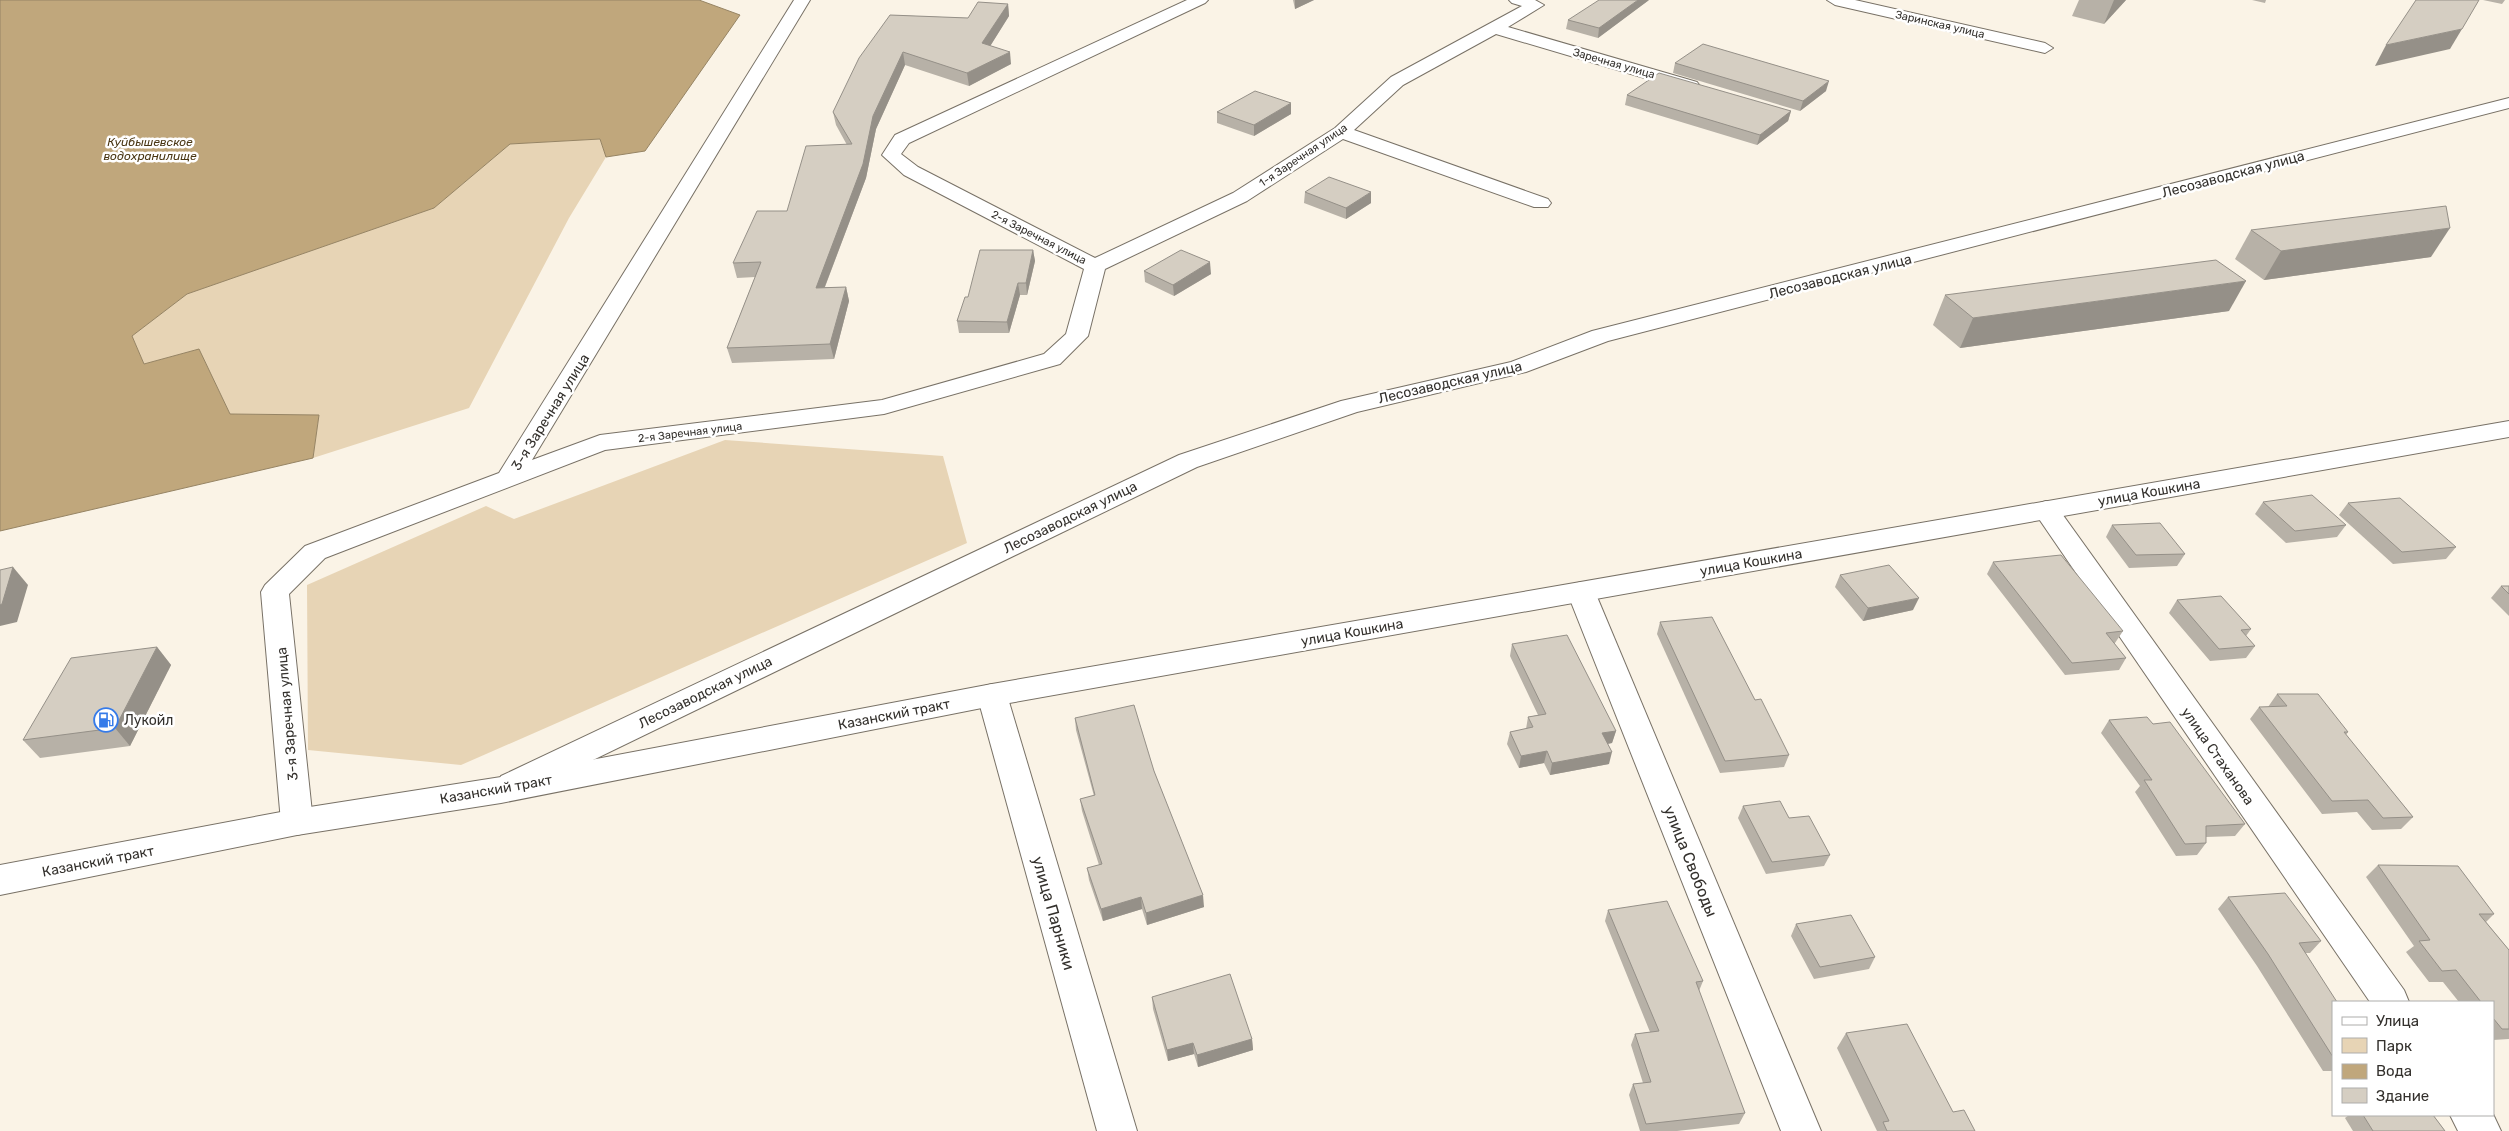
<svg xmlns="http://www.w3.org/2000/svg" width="2509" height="1131" viewBox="0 0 2509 1131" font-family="Rubik,sans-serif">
<rect width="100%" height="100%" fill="#faf3e6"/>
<g fill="#e7d4b5">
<path d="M600 139 606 157 569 218 469 408 313 458 319 415 230 414 199 349 144 364 132 336 187 294 434 208 510 144Z"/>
<path d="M725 440 943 456 967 543 461 765 308 750 307 585 486 506 514 519Z"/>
</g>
<path fill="#c0a77c" stroke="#968464" d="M0 0H699L740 15 645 151 606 157 600 139 510 144 434 208 187 294 132 336 144 364 199 349 230 414 319 415 313 458 0 531Z"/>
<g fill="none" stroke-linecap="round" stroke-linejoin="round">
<g stroke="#787166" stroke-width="2">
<g id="minor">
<path d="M794 0H810L532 460 600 435 882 400 1044 354 1066 334 1084 269 904 175 882 155 895 135 1187 0H1208L1205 3 909 143 901 154 918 167 1095 258 1233 193 1335 128 1391 77 1522 6 1512 3 1509 0H1535L1544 5 1508 27 1697 82 1700 86 1697 90H1685L1496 34 1403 85 1354 130 1548 199 1551 203 1548 207H1534L1343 139 1247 201 1105 269 1088 336 1060 364 884 414 605 450 325 558 289 594 313 822 309 832 297 835 285 832 281 822 261 592 265 585 305 546 499 473Z"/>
<path d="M1827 0H1855L2045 43 2053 48 2045 53 1835 5Z"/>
<path d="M2509 98V108L1608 341 1526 372 1357 412 1197 467 523 794 512 798 501 794 496 785 501 776 1179 455 1341 401 1511 362 1592 331Z"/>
<path d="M2046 501 2055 504 2404 990 2409 1002H2370L2037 516 2033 510 2037 504Z"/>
<path d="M1581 582 1591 585 1595 592 1821 1131H1781L1567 592 1571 585Z"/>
<path d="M992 684 1003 687 1007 695 1137 1131H1097L977 695 981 687Z"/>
<path d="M2493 1114 2501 1131H2458L2450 1115Z"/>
</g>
</g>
<g stroke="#787166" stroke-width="2">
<path id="primary" d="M2509 421V437L992 706 501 803 297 835 0 895V865L297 809 501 777 992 684Z"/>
</g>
<use href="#minor" fill="#fff" fill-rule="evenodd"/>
<use href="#primary" fill="#fff" fill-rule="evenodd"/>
</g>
<g fill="#b7b1a7">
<path d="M1293 0H1314L1295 9Z"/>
<path d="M1649 0 1598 38 1566 29 1568 20Z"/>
<path d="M2079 0H2126L2104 24 2072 16Z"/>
<path d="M2252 0H2266L2265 3Z"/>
<path d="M2483 0H2505L2502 4Z"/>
<path d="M1008 4 1009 16 990 46 1011 64 969 86 905 65 876 129 866 178 825 287H846L849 301 834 359 732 363 727 348 755 277 737 278 733 263 787 211 847 145 836 125 833 112 890 15 968 18Z"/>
<path d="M1675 63 1826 91 1800 111 1673 73Z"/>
<path d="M1627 95 1791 111 1788 121 1757 145 1625 105Z"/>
<path d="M1217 112 1291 114 1254 136 1217 123Z"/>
<path d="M1305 192 1371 203 1346 219 1304 203Z"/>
<path d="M2251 230 2431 257 2264 280 2235 259Z"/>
<path d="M1033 250 1035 261 1027 295H1020L1009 333H959L957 321 968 297Z"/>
<path d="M1144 271 1211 274 1174 296 1145 282Z"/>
<path d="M1945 295 2229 311 1960 348 1933 325Z"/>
<path d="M2263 502 2346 525 2337 537 2286 543 2255 514Z"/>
<path d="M2348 503 2456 547 2446 559 2393 564 2339 515Z"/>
<path d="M2112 525 2185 554 2177 566 2129 568 2106 537Z"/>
<path d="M1993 562 2123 631 2115 643H2114L2126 658 2119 670 2065 675 1987 574Z"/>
<path d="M1840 575 1913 610 1863 621 1835 587Z"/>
<path d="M2501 586H2509V616L2491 598Z"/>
<path d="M2177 600 2251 629 2246 636 2255 646 2246 658 2210 661 2169 613Z"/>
<path d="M1660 622 1755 700 1789 755 1784 767 1720 773 1657 634Z"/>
<path d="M1512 644 1616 731 1612 743 1608 744 1609 764 1550 775 1544 763 1519 768 1507 744 1510 732 1526 729 1528 717 1538 715 1510 656Z"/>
<path d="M157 647 171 665 130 746 40 758 23 740Z"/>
<path d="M2277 694 2348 732 2346 735 2413 817 2401 829 2372 830 2357 812 2322 814 2250 719 2259 707H2268Z"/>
<path d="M1075 718 1154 771 1204 907 1147 925 1142 909 1103 921 1089 880 1087 868 1099 865 1082 811 1080 799 1094 796 1076 730Z"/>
<path d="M2109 720 2153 724 2245 824 2235 836 2206 837V843L2197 855 2176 856 2135 792 2140 786 2101 733Z"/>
<path d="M1743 806 1789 818 1830 855 1824 866 1766 874 1738 818Z"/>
<path d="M2378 865 2494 914 2486 922 2509 950V1039L2493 1040V1002H2459L2443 982H2429L2406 952 2414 946 2366 877Z"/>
<path d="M2228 897 2321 941 2310 953H2305L2333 1002V1071H2323L2257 966 2218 909Z"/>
<path d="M1608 910 1703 981 1699 991 1745 1113 1739 1124 1677 1131H1640L1629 1095 1633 1084 1643 1083 1631 1045 1635 1034 1650 1032 1605 921Z"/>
<path d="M1796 924 1875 957 1869 969 1814 979 1791 936Z"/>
<path d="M1152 997 1252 1039 1253 1050 1198 1067 1194 1054 1168 1061 1153 1009Z"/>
<path d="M1846 1033 1953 1112 1975 1131H1877L1837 1048Z"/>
<path d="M2349 1115H2433L2445 1131H2353L2345 1118Z"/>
</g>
<g fill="#959088">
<path d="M1295 0H1314L1295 9Z"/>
<path d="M1638 0H1649L1598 38 1599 28Z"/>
<path d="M2114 0H2126L2104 24Z"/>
<path d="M1008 4 1009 16 984 56 982 43Z"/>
<path d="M2462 29 2450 49 2375 66 2386 45Z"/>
<path d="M903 52 905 65 876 129 866 178 819 302 816 288 873 116Z"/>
<path d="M1010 52 1011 64 969 86 967 73Z"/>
<path d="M1829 81 1826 91 1800 111 1803 101Z"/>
<path d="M1291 103V114L1254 136V125Z"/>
<path d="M1791 111 1788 121 1757 145 1760 135Z"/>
<path d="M1371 192V203L1346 219V208Z"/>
<path d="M2450 228 2431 257 2264 280 2281 251Z"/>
<path d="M1033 250 1035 261 1027 295 1026 283Z"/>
<path d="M1210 262 1211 274 1174 296 1173 285Z"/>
<path d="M2246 281 2229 311 1960 348 1973 318Z"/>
<path d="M1018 283 1020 295 1009 333 1007 322Z"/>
<path d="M846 287 849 301 834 359 830 344Z"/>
<path d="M13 567 28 585 17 622 0 626V605Z"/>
<path d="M1919 598 1913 610 1863 621 1868 608Z"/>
<path d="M157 647 171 665 130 746 115 728Z"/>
<path d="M1616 731 1612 743 1599 745 1602 733Z"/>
<path d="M1547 751 1544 763 1519 768 1521 756Z"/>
<path d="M1612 752 1609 764 1550 775 1552 763Z"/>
<path d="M1203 895 1204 907 1147 925 1146 913Z"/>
<path d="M1141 897 1142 909 1103 921 1101 909Z"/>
<path d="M1252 1039 1253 1050 1198 1067 1197 1055Z"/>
<path d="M1193 1043 1194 1054 1168 1061 1167 1050Z"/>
</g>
<g fill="#d5cec2" stroke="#959088">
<path d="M1599 0H1638L1599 28 1568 20Z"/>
<path d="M2416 0H2479L2462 29 2386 45Z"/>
<path d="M978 2 1008 4 982 43 1010 52 967 73 903 52 873 116 863 164 816 288 846 287 830 344 727 348 761 262 733 263 757 211H787L806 146 852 144 833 112 859 58 890 15 968 18Z"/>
<path d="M1703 44 1829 81 1803 101 1675 63Z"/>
<path d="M1659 73 1791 111 1760 135 1627 95Z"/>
<path d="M1255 91 1291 103 1254 125 1217 112Z"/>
<path d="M1329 177 1371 192 1346 208 1305 192Z"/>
<path d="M2446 206 2450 228 2281 251 2251 230Z"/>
<path d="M980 250H1033L1026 283H1018L1007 322 957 321 965 297H968Z"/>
<path d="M1181 250 1210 262 1173 285 1144 271Z"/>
<path d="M2216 260 2246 281 1973 318 1945 295Z"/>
<path d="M2312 495 2346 525 2295 531 2263 502Z"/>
<path d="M2400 498 2456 547 2402 552 2348 503Z"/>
<path d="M2160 523 2185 554 2136 555 2112 525Z"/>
<path d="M2061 555 2123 631 2106 633 2126 658 2072 663 1993 562Z"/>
<path d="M1889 565 1919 598 1868 608 1840 575Z"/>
<path d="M13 567 2 604 0 605V570Z"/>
<path d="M2501 586H2509V594Z"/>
<path d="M2221 596 2251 629 2241 630 2255 646 2219 649 2177 600Z"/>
<path d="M1712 617 1755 700 1761 699 1789 755 1725 761 1660 622Z"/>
<path d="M1567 635 1616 731 1602 733 1612 752 1552 763 1547 751 1521 756 1510 732 1533 727 1528 717 1546 714 1512 644Z"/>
<path d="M157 647 115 728 23 740 71 658Z"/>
<path d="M2277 694H2318L2348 732H2344L2413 817 2383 818 2368 800 2332 801 2259 707 2287 706Z"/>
<path d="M1134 705 1154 771 1203 895 1146 913 1141 897 1101 909 1087 868 1102 864 1080 799 1095 795 1075 718Z"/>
<path d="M2147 717 2153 724 2170 722 2245 824 2206 826V843L2185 844 2144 780H2152L2109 720Z"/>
<path d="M1780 801 1789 818 1809 816 1830 855 1772 862 1743 806Z"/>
<path d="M2378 865 2458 866 2494 914H2479L2509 950V1029H2502L2493 1018V1002H2481L2456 970 2442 971 2419 941 2430 940Z"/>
<path d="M2285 893 2321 941 2299 943 2337 1002H2333V1057L2268 954 2228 897Z"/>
<path d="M1667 901 1703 981 1696 982 1745 1113 1646 1124 1633 1084 1651 1082 1635 1034 1659 1031 1608 910Z"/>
<path d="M1851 915 1875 957 1820 967 1796 924Z"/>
<path d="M1230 974 1252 1039 1197 1055 1193 1043 1167 1050 1152 997Z"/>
<path d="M1907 1024 1953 1112 1964 1110 1975 1131H1887L1883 1122 1889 1121 1846 1033Z"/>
<path d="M2363 1115H2433L2445 1131H2373Z"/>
</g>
<defs>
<g id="fuel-ring" transform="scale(1.25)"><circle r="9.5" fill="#fff" stroke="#367be9" stroke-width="1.5"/><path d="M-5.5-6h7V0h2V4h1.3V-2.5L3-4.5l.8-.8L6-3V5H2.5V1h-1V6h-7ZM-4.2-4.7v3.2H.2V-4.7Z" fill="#367be9"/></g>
</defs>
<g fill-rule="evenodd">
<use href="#fuel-ring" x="106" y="720"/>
</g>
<g text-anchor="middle" stroke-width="5" stroke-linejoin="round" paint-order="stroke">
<g font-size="11" fill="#34312d" stroke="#fff">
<text transform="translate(1940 24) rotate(13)" y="4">Заринская улица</text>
<text transform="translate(1614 63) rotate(16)" y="4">Заречная улица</text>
<text transform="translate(1303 155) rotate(-34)" y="4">1-я Заречная улица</text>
<text transform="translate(1039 237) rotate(27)" y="4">2-я Заречная улица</text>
<text transform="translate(690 432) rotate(-7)" y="4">2-я Заречная улица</text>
</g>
<g font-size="12" font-style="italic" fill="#493613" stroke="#fff">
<text x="150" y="146">Куйбышевское<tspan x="150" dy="14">водохранилище</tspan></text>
</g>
<g font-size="14" fill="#34312d" stroke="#fff">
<text transform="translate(2233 174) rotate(-15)" y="5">Лесозаводская улица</text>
<text transform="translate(1840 276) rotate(-14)" y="5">Лесозаводская улица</text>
<text transform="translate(1450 382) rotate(-13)" y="5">Лесозаводская улица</text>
<text transform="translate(550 412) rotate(-58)" y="5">3-я Заречная улица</text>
<text transform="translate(2149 492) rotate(-10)" y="5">улица Кошкина</text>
<text transform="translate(1070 517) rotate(-26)" y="5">Лесозаводская улица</text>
<text transform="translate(1751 562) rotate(-10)" y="5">улица Кошкина</text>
<text transform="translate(1352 632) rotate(-10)" y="5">улица Кошкина</text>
<text transform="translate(705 692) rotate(-26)" y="5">Лесозаводская улица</text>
<text transform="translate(287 714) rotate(-95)" y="5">3-я Заречная улица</text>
<text transform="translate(894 714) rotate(-11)" y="5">Казанский тракт</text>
<text transform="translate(2218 756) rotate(55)" y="5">улица Стаханова</text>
<text transform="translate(496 789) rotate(-10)" y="5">Казанский тракт</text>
<text transform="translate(98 861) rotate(-11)" y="5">Казанский тракт</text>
</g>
<g font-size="14" fill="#34312d" stroke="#fff" text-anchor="start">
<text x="124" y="725">Лукойл</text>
</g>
<g font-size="16" fill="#34312d" stroke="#fff">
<text transform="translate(1691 861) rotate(68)" y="6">улица Свободы</text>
<text transform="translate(1054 913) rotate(74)" y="6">улица Парники</text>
</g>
</g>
<rect x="2332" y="1001" width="162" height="115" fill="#ffffff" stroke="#aeadab"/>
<rect x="2342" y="1017" width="25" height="8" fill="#ffffff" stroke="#aeadab"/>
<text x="2376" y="1026" font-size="15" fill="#34312d">Улица</text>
<rect x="2342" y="1038" width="25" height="15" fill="#e7d4b5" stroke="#aeadab"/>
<text x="2376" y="1051" font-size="15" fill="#34312d">Парк</text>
<rect x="2342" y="1064" width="25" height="15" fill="#c0a77c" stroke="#aeadab"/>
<text x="2376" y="1076" font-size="15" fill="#34312d">Вода</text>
<rect x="2342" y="1088" width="25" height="15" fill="#d5cec2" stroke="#aeadab"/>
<text x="2376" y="1101" font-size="15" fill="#34312d">Здание</text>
</svg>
